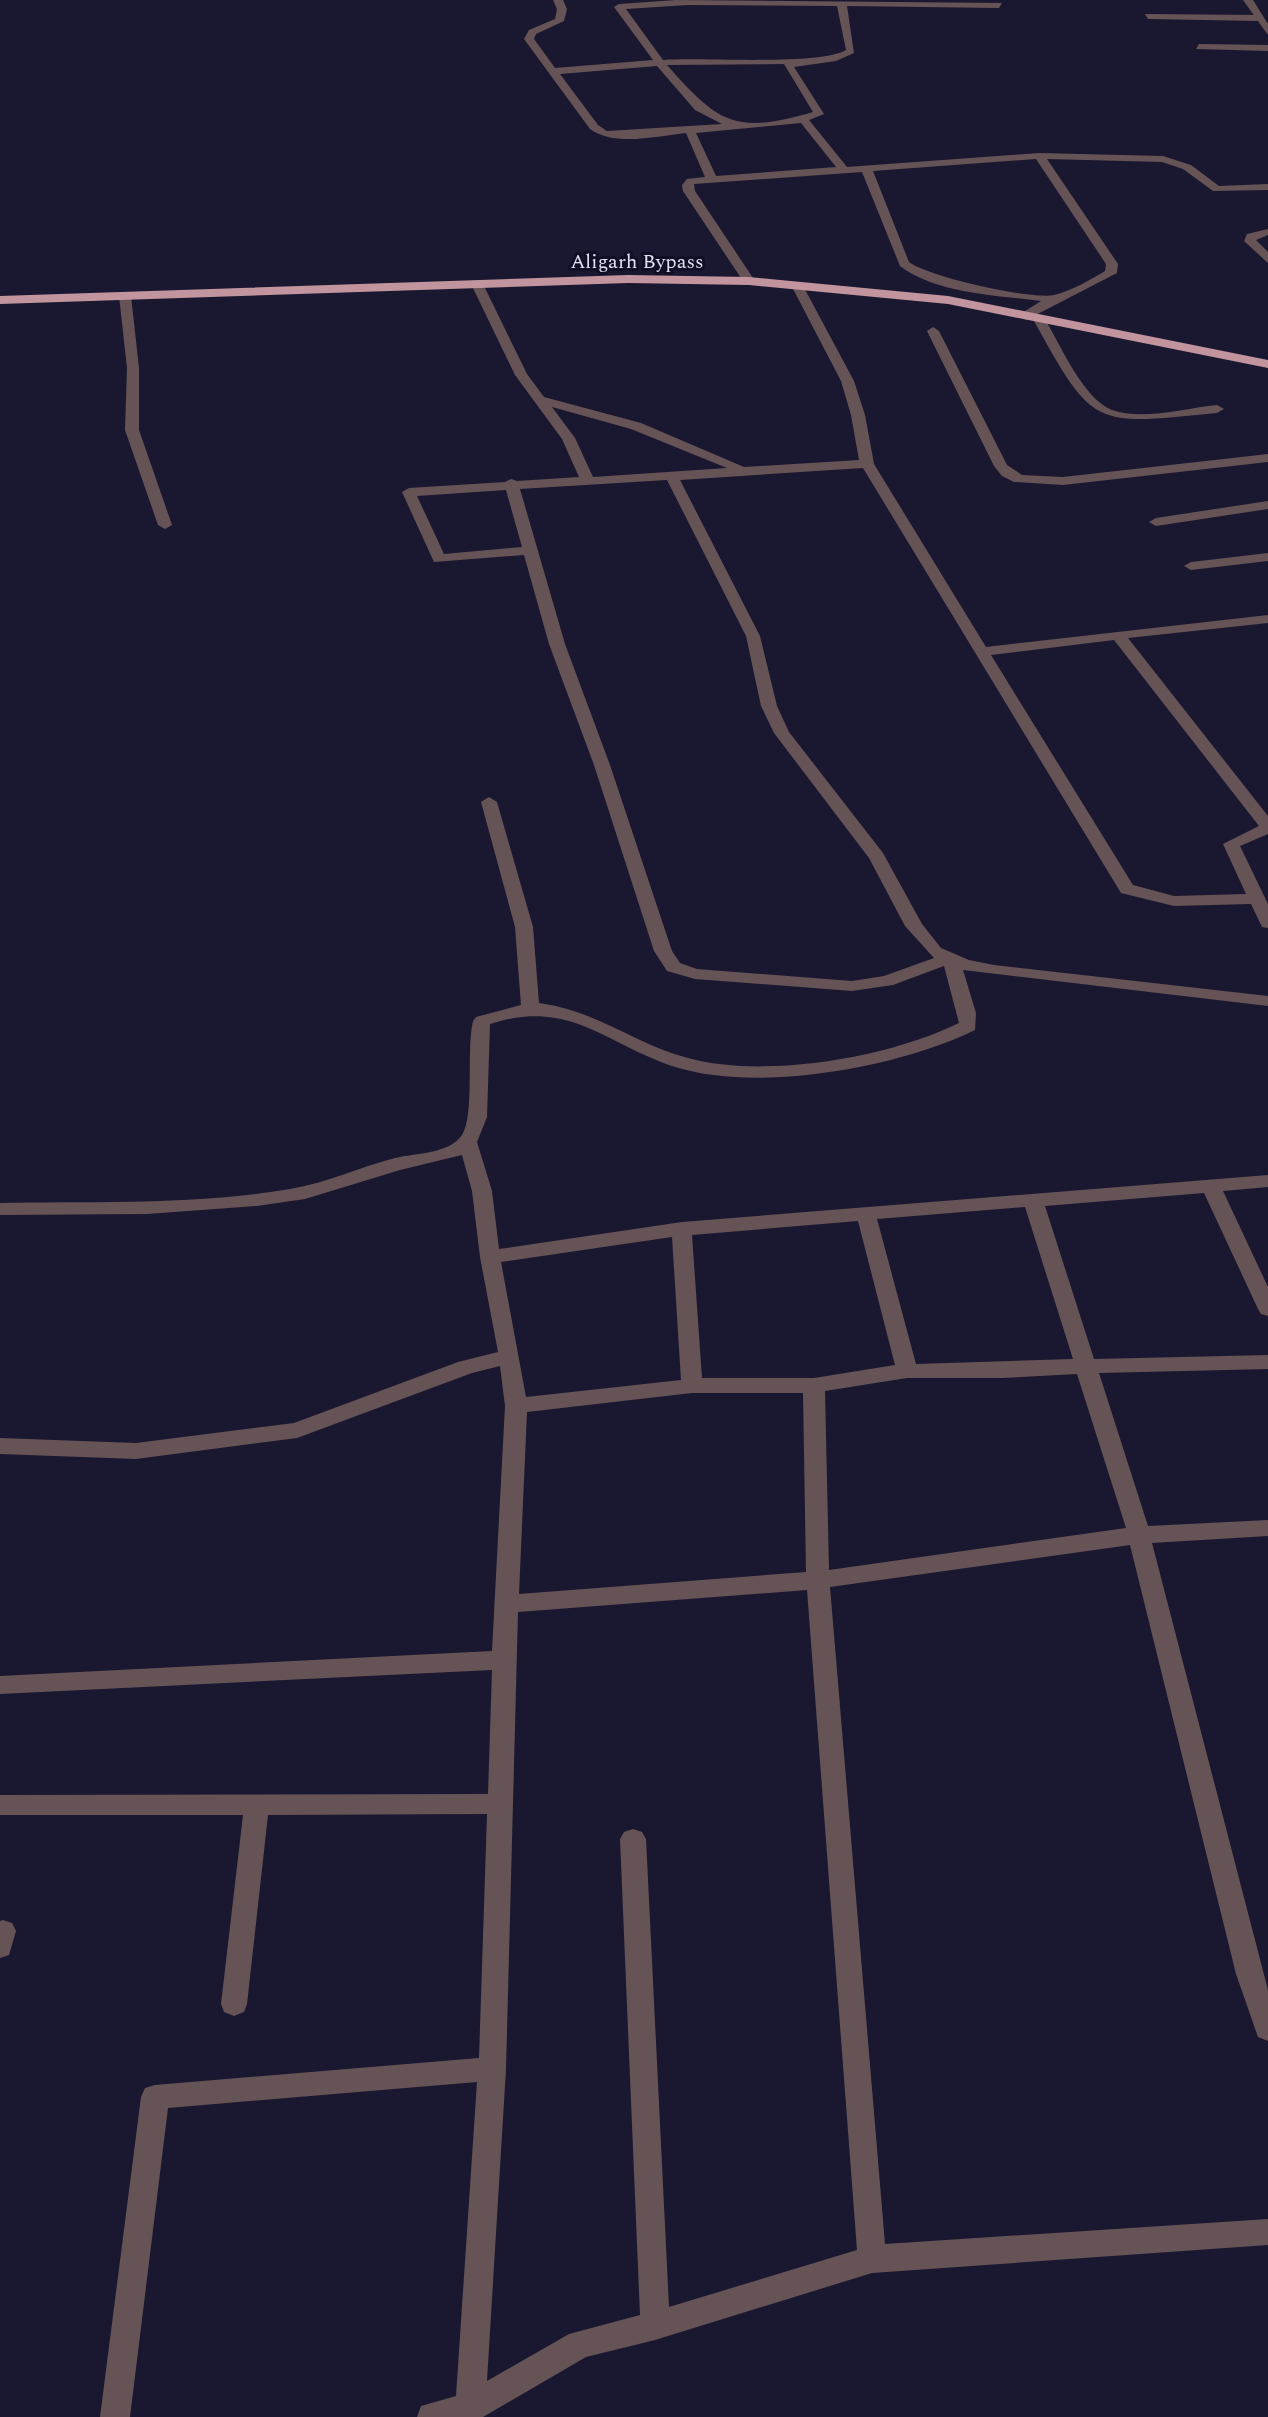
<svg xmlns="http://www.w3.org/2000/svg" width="1268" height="2417" viewBox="0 0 1268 2417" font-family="Spectral,serif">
<rect width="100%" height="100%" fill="#1a1831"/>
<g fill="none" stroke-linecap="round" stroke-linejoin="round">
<path fill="#665356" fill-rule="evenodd" d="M1145 14 1258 15 1262 18 1258 21 1148 19Z"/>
<g fill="#665356" fill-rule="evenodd">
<path d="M553 0H563L567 9 564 21 536 34 534 39 555 68 653 60 614 7 619 4 676 0 1002 3 999 8 847 6 854 53 836 61 794 67 824 114 809 120 847 167 1039 153 1163 156 1191 165 1219 186 1268 184V190L1213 191 1183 169 1162 162 1047 159 1118 264 1117 273 1026 320 1020 316 1022 313 1041 301C996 295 937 294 900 266L862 172 694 184 695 191 755 281 745 284 683 191 682 185 687 179 705 177 686 133C657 136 615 147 590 129L524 39 529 30 555 19 557 9ZM688 5 837 6 846 50C819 66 701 57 663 60L626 9ZM784 64 813 112C735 135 718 123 667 65ZM657 66 695 110 722 124 607 131 598 125 560 74ZM801 123 836 167 716 176 696 133ZM1036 159 1106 264 1105 271C1090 280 1071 291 1054 295 1031 300 929 277 909 262L873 171Z"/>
<path d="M1243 0H1253L1268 24V35Z"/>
<path d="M1199 44 1268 45V51L1196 49Z"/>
<path d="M1268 229V235L1256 240 1268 252V263L1244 241 1247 234Z"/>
<path d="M477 280 483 284 527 374 544 397 641 423 744 467 859 460 851 415 841 381 791 285 801 282 854 381 865 415 874 464 986 647 1268 615V623L1128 638 1268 816V834L1240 846 1268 904V928L1262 927 1251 904 1174 906 1121 893 863 468 680 480 760 636 777 706 789 732 883 853 922 924 941 948 969 960 994 965 1268 996V1006L963 970 976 1013 975 1030C897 1068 759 1093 675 1067 605 1044 570 998 490 1024L487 1117 477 1142 492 1191 499 1249 682 1222 1268 1175V1187L1223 1191 1268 1287V1316L1261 1314 1258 1309 1204 1193 1045 1206 1094 1359 1268 1355V1369L1099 1373 1148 1526 1268 1520V1536L1152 1543 1268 1990V2041L1258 2037 1236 1974 1130 1545 830 1587 885 2244 1268 2219V2245L872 2273 655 2340 586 2357 483 2417H417L421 2406 456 2396 477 2082 168 2108 130 2417H100L141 2097 145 2088 155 2085 479 2058 487 1814 268 1815 247 2004 244 2012 234 2016 224 2012 221 2004 243 1815H0V1795L488 1794 492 1670 0 1694V1676L492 1651 505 1406 500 1366 472 1373 297 1438 136 1459 0 1454V1438L136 1443 294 1423 458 1362 498 1352 480 1257 472 1191 462 1155 400 1170 305 1199 257 1206 147 1214 0 1215V1203C97 1201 195 1205 290 1189 326 1183 360 1167 395 1158 416 1153 449 1154 462 1135 475 1115 466 1049 473 1021L476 1017 521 1005 515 927 481 802 489 797 497 802 533 927 539 1003C598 1011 634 1044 688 1058 764 1079 888 1058 959 1023L944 966 893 985 852 991 695 979 667 971 654 951 594 765 549 644 524 555 434 562 402 492 409 488 505 482 511 479 517 481 579 477 562 439 515 375 471 284ZM552 407 631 429 727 468 593 477 575 438ZM667 480 746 636 761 706 774 733 869 858 905 926 934 958 884 976 852 981 697 969 680 963 672 951 610 765 565 644 520 489ZM506 490 522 547 444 554 417 496ZM1114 640 1259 826 1223 844 1246 894 1174 896 1133 885 991 655ZM1025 1207 1073 1359 916 1364 877 1219ZM858 1221 895 1365 814 1378H702L692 1235ZM672 1237 681 1380 526 1397 501 1262ZM1077 1374 1126 1528 829 1570 825 1391 907 1378H1002ZM692 1393H803L806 1572 519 1594 527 1412ZM807 1590 857 2250 669 2307 646 1839 642 1832 633 1829 624 1832 620 1839 640 2315 569 2334 487 2381 506 2069 518 1612Z"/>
<path d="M125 292 131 296 139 368V430L172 525 165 529 158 525 125 430 127 368 119 296Z"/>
<path d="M1035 316H1043C1060 343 1082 398 1112 410 1143 421 1185 408 1217 405L1224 409 1217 413C1094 425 1094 430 1033 319Z"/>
<path d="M933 327 939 331 1007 465 1022 475 1063 477 1268 454V462L1063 485 1014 482 1002 476 994 466 927 331Z"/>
<path d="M1268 501V509L1156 526 1149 522 1156 518Z"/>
<path d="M1268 553V561L1191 570 1184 566 1191 562Z"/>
<path d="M3 1920 12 1923 16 1931 9 1955 0 1958V1921Z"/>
</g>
<path fill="#c2949d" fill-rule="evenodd" d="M628 275 749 277 948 296 1268 360V368L948 304 749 285 628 283 0 304V296Z"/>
</g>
<g text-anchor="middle" stroke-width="6" stroke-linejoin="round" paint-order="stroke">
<g font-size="20" fill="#e2e2f4" stroke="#110f26">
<text x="637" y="268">Aligarh Bypass</text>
</g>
</g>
</svg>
